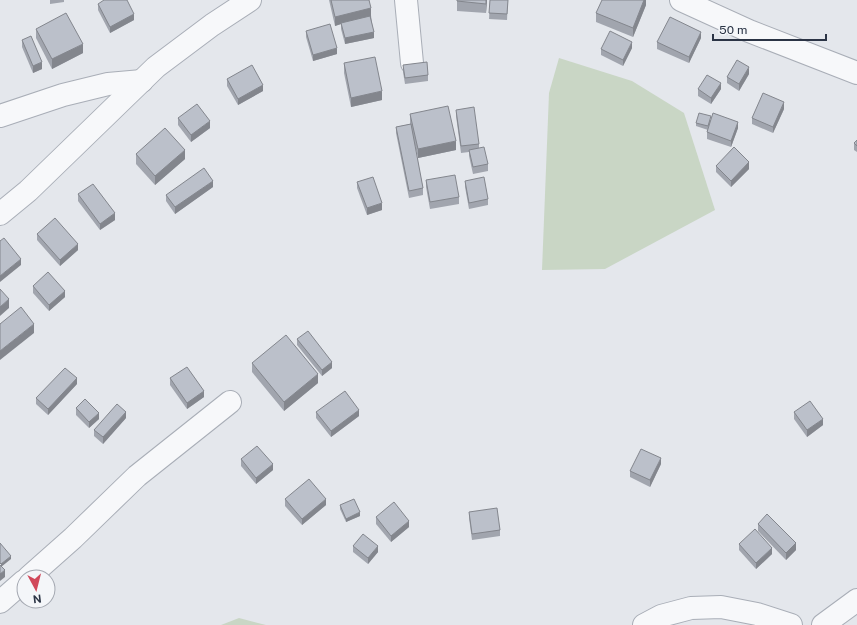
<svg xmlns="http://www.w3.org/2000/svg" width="857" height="625" viewBox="0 0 857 625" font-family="'Public Sans',sans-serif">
<rect width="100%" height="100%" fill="#e4e7ec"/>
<g fill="#c9d6c5">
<path d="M559 58 632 81 684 113 715 210 605 269 542 270 549 93Z"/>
<path d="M239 618 266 625H221Z"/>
</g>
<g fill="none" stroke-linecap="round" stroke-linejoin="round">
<g stroke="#a9aeb7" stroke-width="24">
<g id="minor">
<path d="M406 0 412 63"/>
<path d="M681 0 749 31 857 73"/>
<path d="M0 116 63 95 108 84 142 81"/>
<path d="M0 214 28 191 156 67 212 25 250 0"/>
<path d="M29 577 73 538 137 476 230 402"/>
<path d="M0 602 24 581"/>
<path d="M644 625 661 616 691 608 721 607 757 614 791 625"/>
<path d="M823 625 857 600"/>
</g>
</g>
<use href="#minor" stroke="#f7f8fa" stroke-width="22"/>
</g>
<g fill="#a1a5ae">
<path d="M50 0H64V2L50 4Z"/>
<path d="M329 0H369L374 38 345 44 341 29V24L335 26Z"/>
<path d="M487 0 486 13 457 11V1Z"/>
<path d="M490 0H508L507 20 489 19Z"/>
<path d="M646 0V5L633 37 596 22V13Z"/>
<path d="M98 4 134 20 110 33 98 10Z"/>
<path d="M36 29 83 53 52 69 36 38Z"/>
<path d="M306 31 337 54 313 61 306 37Z"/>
<path d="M701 38 689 63 657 49V42Z"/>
<path d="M22 40 42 69 33 73 22 47Z"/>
<path d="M632 48 623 66 601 55V49Z"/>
<path d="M344 63 382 100 351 107 344 73Z"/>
<path d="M403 65 428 75V81L405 84 403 72Z"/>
<path d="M749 74 739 91 727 83V77Z"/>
<path d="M227 79 263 91 238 105 227 86Z"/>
<path d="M698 89H721L711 104 698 96Z"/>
<path d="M784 109 773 133 752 124V118Z"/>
<path d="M456 110 479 144V148L488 164V171L473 174 469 156V152L461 153 456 116Z"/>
<path d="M410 114 456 150 418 158 414 141 423 188V195L409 198 396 133V127L410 124Z"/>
<path d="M178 118 210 128 191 142 178 125Z"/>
<path d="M711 120 709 126 738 128 731 147 707 139V132L708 130 696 126V123Z"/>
<path d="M857 140V152L854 150V143Z"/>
<path d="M136 154 185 159 155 185 136 164Z"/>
<path d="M716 166 749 169 731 187 716 172Z"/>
<path d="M426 180 459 197V204L430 209 426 187Z"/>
<path d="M465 181 488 199V205L469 209 465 187Z"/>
<path d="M357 182 382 210 367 215 357 188Z"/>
<path d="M213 187 175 214 166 201V195Z"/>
<path d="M78 194 115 220 100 230 78 201Z"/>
<path d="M37 234 78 250 60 266 37 240Z"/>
<path d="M33 286 65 297 49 311 33 293Z"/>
<path d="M297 339 332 368 322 376 297 345Z"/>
<path d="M252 363 318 383 284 411 252 372Z"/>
<path d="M170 378 204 397 187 409 170 385Z"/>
<path d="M77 384 48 415 36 404V398Z"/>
<path d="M76 408 99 419 89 428 76 415Z"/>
<path d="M316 412 359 416 331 437 316 418Z"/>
<path d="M794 412 823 425 807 437 794 419Z"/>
<path d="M126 418 103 444 94 436V430Z"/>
<path d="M241 459 273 470 256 484 241 466Z"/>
<path d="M661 464 650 487 630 477V471Z"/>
<path d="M285 499 326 505 302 525 285 506Z"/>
<path d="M340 505 360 516 346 522 340 509Z"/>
<path d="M469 512 500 530V536L472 540 469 518Z"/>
<path d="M376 517 409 527 391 542 376 524Z"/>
<path d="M758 524 796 550 786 560 758 531Z"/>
<path d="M739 544 772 554 756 569 739 550Z"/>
<path d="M353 546 378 552 368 564 353 552Z"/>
</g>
<g fill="#83868d">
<path d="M486 0H487L486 13Z"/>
<path d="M644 0H646V5L633 37V28Z"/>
<path d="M371 8V18L341 23V24L335 26V17Z"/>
<path d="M134 14V20L110 33V27Z"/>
<path d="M374 32V38L345 44V38Z"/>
<path d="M701 32V38L689 63V57Z"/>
<path d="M632 42V48L623 66V60Z"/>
<path d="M83 44V53L52 69V59Z"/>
<path d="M337 48V54L313 61V55Z"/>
<path d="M42 62V69L33 73V66Z"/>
<path d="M749 67V74L739 91V84Z"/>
<path d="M721 83V89L711 104V98Z"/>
<path d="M263 85V91L238 105V99Z"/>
<path d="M382 91V100L351 107V98Z"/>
<path d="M784 102V109L773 133V127Z"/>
<path d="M210 121V128L191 142V135Z"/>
<path d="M738 122V128L731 147V141Z"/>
<path d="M456 141V150L418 158V149Z"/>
<path d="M185 150V159L155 185V176Z"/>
<path d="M749 162V169L731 187V181Z"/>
<path d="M213 181V187L175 214V207Z"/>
<path d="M382 203V210L367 215V208Z"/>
<path d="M115 213V220L100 230V224Z"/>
<path d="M78 244V250L60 266V260Z"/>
<path d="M21 259V265L0 282V276Z"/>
<path d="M65 291V297L49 311V305Z"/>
<path d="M9 299V308L0 316V307Z"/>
<path d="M34 324V333L0 360V351Z"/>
<path d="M332 362V368L322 376V370Z"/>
<path d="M318 374V383L284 411V402Z"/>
<path d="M77 378V384L48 415V409Z"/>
<path d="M204 391V397L187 409V403Z"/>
<path d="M359 410V416L331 437V431Z"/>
<path d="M126 412V418L103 444V437Z"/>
<path d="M99 413V419L89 428V422Z"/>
<path d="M823 419V425L807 437V430Z"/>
<path d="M661 458V464L650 487V480Z"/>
<path d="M273 464V470L256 484V478Z"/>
<path d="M326 499V505L302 525V519Z"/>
<path d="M360 512V516L346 522V519Z"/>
<path d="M409 521V527L391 542V536Z"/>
<path d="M796 543V550L786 560V553Z"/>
<path d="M378 546V552L368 564V558Z"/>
<path d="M772 548V554L756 569V563Z"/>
<path d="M11 556V559L1 567V564Z"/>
<path d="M5 570V577L0 581V574Z"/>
</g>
<g fill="#bbc0ca" stroke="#83868d">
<path d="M104 0H127L134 14 110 27 98 4Z"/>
<path d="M331 0H369L371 8 335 17Z"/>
<path d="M457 0H486V4L457 1Z"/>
<path d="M490 0H508L507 14 489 13Z"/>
<path d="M602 0H644L633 28 596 13Z"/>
<path d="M66 13 83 44 52 59 36 29Z"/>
<path d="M370 16 374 32 345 38 341 23Z"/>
<path d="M670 17 701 32 689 57 657 42Z"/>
<path d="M330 24 337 48 313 55 306 31Z"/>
<path d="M610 31 632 42 623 60 601 49Z"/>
<path d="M31 36 42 62 33 66 22 40Z"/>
<path d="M375 57 382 91 351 98 344 63Z"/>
<path d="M737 60 749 67 739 84 727 77Z"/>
<path d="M427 62 428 75 405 78 403 65Z"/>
<path d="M252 65 263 85 238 99 227 79Z"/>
<path d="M707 75 721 83 711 98 698 89Z"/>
<path d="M763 93 784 102 773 127 752 118Z"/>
<path d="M197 104 210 121 191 135 178 118Z"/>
<path d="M448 106 456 141 418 149 410 114Z"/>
<path d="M474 107 479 144 461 146 456 110Z"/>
<path d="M699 113 711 116 708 126 696 123Z"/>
<path d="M713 113 738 122 731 141 707 132Z"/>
<path d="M411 124 423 188 409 191 396 127Z"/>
<path d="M165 128 185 150 155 176 136 154Z"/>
<path d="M857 140V146L854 143Z"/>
<path d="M484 147 488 164 473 167 469 150Z"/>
<path d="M734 147 749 162 731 181 716 166Z"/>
<path d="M204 168 213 181 175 207 166 195Z"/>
<path d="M455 175 459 197 430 202 426 180Z"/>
<path d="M373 177 382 203 367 208 357 182Z"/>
<path d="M484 177 488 199 469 203 465 181Z"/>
<path d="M93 184 115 213 100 224 78 194Z"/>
<path d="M55 218 78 244 60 260 37 234Z"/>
<path d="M4 238 21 259 0 276V241Z"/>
<path d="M48 272 65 291 49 305 33 286Z"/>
<path d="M0 289 9 299 0 307Z"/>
<path d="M21 307 34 324 0 351V324Z"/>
<path d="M308 331 332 362 322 370 297 339Z"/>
<path d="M286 335 318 374 284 402 252 363Z"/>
<path d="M187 367 204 391 187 403 170 378Z"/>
<path d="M65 368 77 378 48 409 36 398Z"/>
<path d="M345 391 359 410 331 431 316 412Z"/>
<path d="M85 399 99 413 89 422 76 408Z"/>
<path d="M810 401 823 419 807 430 794 412Z"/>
<path d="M117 404 126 412 103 437 94 430Z"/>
<path d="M257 446 273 464 256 478 241 459Z"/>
<path d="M641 449 661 458 650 480 630 471Z"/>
<path d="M309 479 326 499 302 519 285 499Z"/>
<path d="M354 499 360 512 346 519 340 505Z"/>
<path d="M394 502 409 521 391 536 376 517Z"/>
<path d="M497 508 500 530 472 534 469 512Z"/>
<path d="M767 514 796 543 786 553 758 524Z"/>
<path d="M755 529 772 548 756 563 739 544Z"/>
<path d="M363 534 378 546 368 558 353 546Z"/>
<path d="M0 543 11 556 1 564 0 563Z"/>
<path d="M0 565 5 570 0 574Z"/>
</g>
<g transform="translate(36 589) rotate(173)"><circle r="19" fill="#f4f6f9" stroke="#a4a8b1"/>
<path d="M0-3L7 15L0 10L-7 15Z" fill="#d1495b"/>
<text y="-6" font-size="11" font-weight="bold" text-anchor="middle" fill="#2b3445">N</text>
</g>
<path d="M713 34v6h113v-6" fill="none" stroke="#2b3445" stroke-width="2"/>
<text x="719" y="34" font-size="12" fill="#2b3445" stroke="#f4f6f9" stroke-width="3" paint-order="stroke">50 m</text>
</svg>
